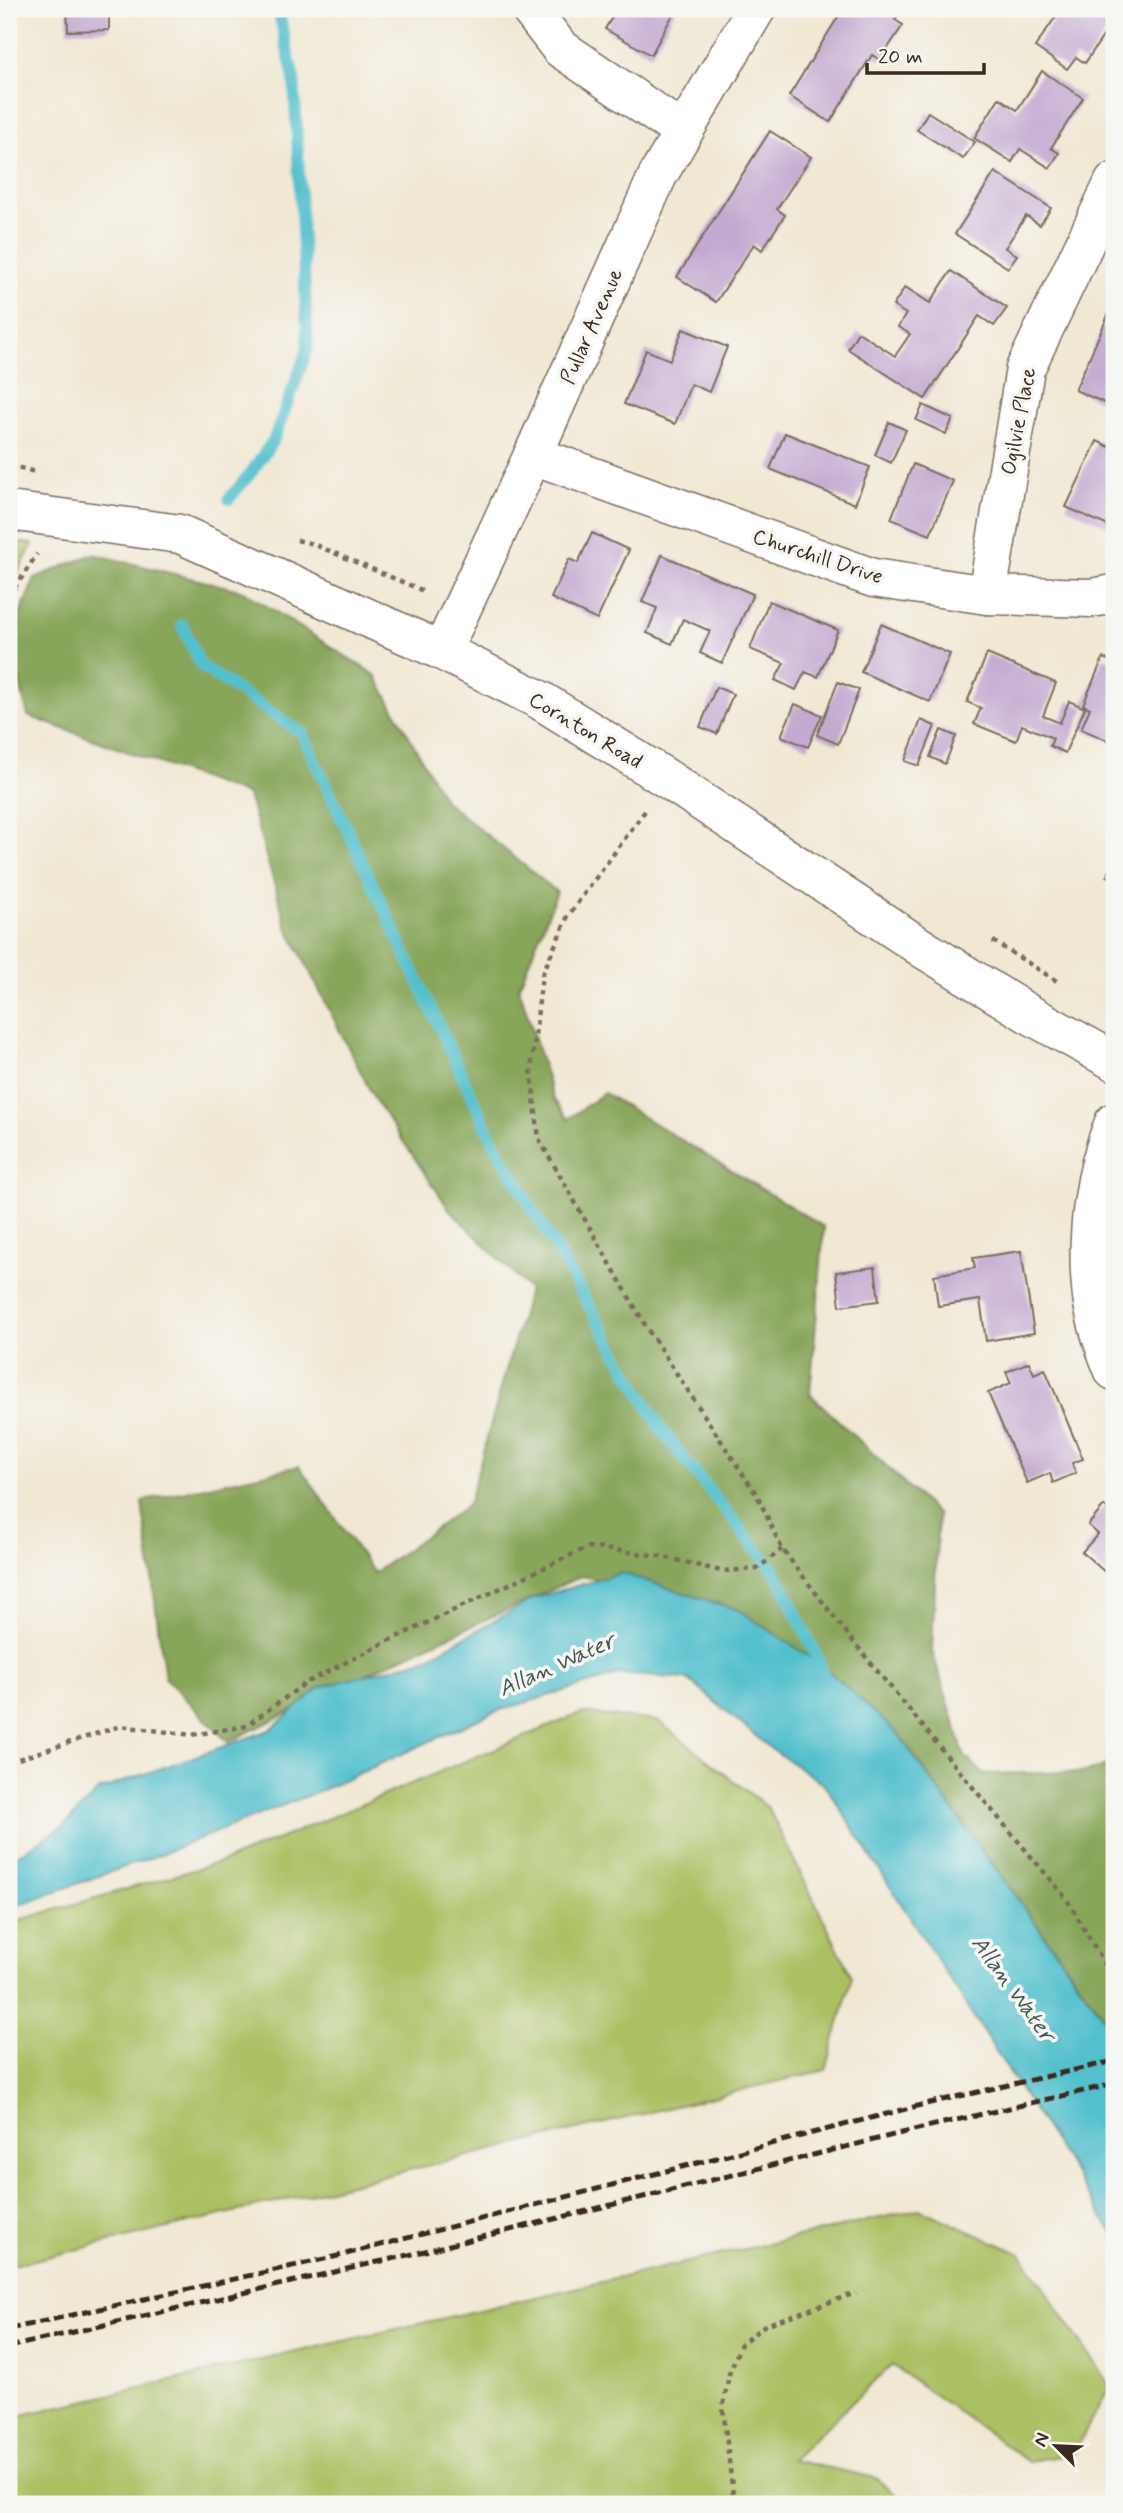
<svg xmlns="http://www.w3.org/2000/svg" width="1123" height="2513" viewBox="0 0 1123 2513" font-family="Mynerve,sans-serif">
<rect width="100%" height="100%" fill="#f6f6f2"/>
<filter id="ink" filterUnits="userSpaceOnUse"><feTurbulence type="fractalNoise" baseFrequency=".0143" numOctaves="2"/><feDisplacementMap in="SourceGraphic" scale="14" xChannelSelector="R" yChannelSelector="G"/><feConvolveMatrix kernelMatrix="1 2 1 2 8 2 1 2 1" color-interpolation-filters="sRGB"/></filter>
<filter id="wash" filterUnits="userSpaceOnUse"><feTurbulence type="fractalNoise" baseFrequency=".00686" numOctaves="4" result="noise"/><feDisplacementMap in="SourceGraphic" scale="28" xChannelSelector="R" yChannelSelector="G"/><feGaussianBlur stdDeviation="1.57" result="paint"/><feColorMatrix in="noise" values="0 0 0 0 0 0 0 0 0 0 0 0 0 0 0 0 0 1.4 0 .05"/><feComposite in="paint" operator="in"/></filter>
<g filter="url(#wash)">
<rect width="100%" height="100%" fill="#f1e8d4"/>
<g fill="#abc064" stroke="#737541" stroke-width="2">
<path d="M9 541 33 544 9 589Z"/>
<path d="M581 1713 658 1721 768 1808 852 1977 826 2070 9 2266V1923L228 1860Z"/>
<path d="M919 2209 1021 2254 1110 2386 1073 2454 1028 2461 892 2365 791 2460 876 2478 906 2504H9V2418Z"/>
</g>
<path fill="#88a65a" stroke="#62683c" stroke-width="2" d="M93 554 243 591 375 675 445 801 557 892 519 987 553 1098 568 1119 604 1093 824 1227 810 1394 938 1515 932 1651 965 1757 984 1774 1088 1772 1114 1762V2027H1111L898 1734 738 1610 582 1576 387 1664 228 1742 165 1678 142 1501 299 1466 374 1573 468 1505 529 1289 450 1210 375 1100 287 927 248 795 28 716 9 641 35 578Z"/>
<path fill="#53c0cd" stroke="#477576" stroke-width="2" d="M622 1573 738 1610 820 1663 898 1734 1114 2032V2235L825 1785 770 1748 688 1679 621 1674 494 1712 329 1787 161 1854 9 1908V1856L14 1857 66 1824 99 1790 270 1730 321 1687 425 1659 535 1598Z"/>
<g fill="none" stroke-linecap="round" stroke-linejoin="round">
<g stroke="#53c0cd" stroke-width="12">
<path d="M229 499 250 474 274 439 308 348 294 79 278 9"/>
<path d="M182 625 201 666 302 733 493 1141 663 1432 778 1576 820 1663 824 1676"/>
</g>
</g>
<g id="blocks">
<g fill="#c4aad1">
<path d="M67 9H109V30L68 31Z"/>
<path d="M617 9H676L651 55 605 29Z"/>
<path d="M843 9H902L895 20 903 25 880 60 872 55 830 122 789 96Z"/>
<path d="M1061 9H1114V20L1085 63 1076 57 1067 69 1035 47Z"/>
<path d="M1042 71 1083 98 1051 148 1059 153 1050 168 1020 149 1012 162 974 138 999 98 1017 110Z"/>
<path d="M928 112 975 142 963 159 917 130Z"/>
<path d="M770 131 811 157 777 209 785 215 762 250 754 244 716 302 677 277Z"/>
<path d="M995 172 1051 208 1040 225 1026 216 1005 248 1017 255 1008 268 955 234Z"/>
<path d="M951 271 1007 308 994 326 979 316 925 399 848 349 858 332 895 356 910 334 898 327 906 314 893 306 905 287 930 303Z"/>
<path d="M1114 302V392L1109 405 1075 390Z"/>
<path d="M683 329 727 347 709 392 691 384 675 424 624 404 646 350 670 360Z"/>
<path d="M923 405 953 419 946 434 916 420Z"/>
<path d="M889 422 906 430 891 463 875 455Z"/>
<path d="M785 433 870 467 855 504 770 469Z"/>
<path d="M1097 441 1114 449V512L1108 526 1066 507Z"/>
<path d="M913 464 953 481 930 535 891 519Z"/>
<path d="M592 533 629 550 597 620 551 598 569 559 578 563Z"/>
<path d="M662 555 753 594 722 663 700 653 710 631 683 619 672 644 647 633 657 608 642 602Z"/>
<path d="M769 601 838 630 818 677 805 672 796 690 775 680 784 663 750 649Z"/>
<path d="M881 624 950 654 930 702 861 672Z"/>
<path d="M987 654 1056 683 1043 716 1060 723 1069 701 1085 708 1065 753 1050 746 1053 738 1022 725 1016 741 974 724 981 708 967 702Z"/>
<path d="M1103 658 1114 662V743L1081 729 1090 708 1083 705Z"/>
<path d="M838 682 859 690 838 744 817 735Z"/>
<path d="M716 687 733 694 717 734 700 727Z"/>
<path d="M795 704 822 715 808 747 781 736Z"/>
<path d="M921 720 935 726 919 766 905 761Z"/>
<path d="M941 730 956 736 945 764 930 757Z"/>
<path d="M1114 859V879L1107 876Z"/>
<path d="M1021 1251 1034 1333 986 1341 980 1300 938 1306 934 1275 975 1268 973 1258Z"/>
<path d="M875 1267 879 1301 840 1306 836 1272Z"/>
<path d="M1029 1362 1034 1374 1045 1369 1083 1459 1072 1463 1076 1473 1053 1483 1050 1473 1027 1483 988 1393 1011 1383 1006 1372Z"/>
<path d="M1104 1506 1114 1515V1580L1082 1552 1098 1534 1088 1525Z"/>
</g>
</g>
</g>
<g filter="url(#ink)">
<use href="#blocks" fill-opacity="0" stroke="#7b6c5e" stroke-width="2"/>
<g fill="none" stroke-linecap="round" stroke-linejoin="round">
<g stroke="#7b6c5e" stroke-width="41">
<g id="minor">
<path d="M530 9 560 48 683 132"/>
<path d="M533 455 873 578 987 595 1092 598 1114 594"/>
<path d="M987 595 1025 369 1114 182"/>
<path d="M442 651 533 455 658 175 756 9"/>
<path d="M1114 1122C1094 1172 1086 1234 1091 1287 1093 1315 1103 1345 1114 1371"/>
</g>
</g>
<g stroke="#7b6c5e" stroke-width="41">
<path id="major" d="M9 511 180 534 442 651 540 700 669 780 922 948 1029 1014 1114 1061"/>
</g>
<g stroke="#7b6c5e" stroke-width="4.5" stroke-dasharray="5 5" stroke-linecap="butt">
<path d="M9 465 35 472"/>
<path d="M297 540 313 544 426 592"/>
<path d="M9 597 37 554"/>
<path d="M645 811 568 916 542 975 531 1070 539 1139 648 1330 758 1497 782 1549 852 1640 965 1778 1066 1898 1114 1980"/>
<path d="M993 941 1060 983"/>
<path d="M9 1762 120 1726 192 1735 246 1726 307 1682 382 1644 588 1547 660 1556 721 1571 757 1569 782 1549"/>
<path d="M734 2504 723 2408 729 2374 741 2344 765 2325 856 2293"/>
</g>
<use href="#minor" stroke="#fff" stroke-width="38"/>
<use href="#major" stroke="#fff" stroke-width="38"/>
<g stroke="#3b2a1e" stroke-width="5" stroke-dasharray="10 5" stroke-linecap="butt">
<path d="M9 2329 338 2256 921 2105 1114 2061"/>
<path d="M9 2347 417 2253 926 2127 1114 2084"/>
</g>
</g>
</g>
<g text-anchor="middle" stroke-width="7" stroke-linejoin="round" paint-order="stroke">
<g font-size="21" fill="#3b2a1e" stroke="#f6f6f2">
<text transform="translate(591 326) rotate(-66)" y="7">Pullar Avenue</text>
<text transform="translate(1018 421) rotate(-79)" y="7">Ogilvie Place</text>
<text transform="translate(818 556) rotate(18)" y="7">Churchill Drive</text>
<text transform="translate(586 730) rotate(31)" y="7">Cornton Road</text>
</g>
<g font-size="23" font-style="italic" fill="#425753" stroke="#f6f6f2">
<text transform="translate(556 1664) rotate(-24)" y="8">Allan Water</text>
<text transform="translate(1014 1988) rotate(54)" y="8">Allan Water</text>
</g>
</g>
<rect width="1123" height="2513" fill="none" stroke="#f6f6f2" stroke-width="35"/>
<g transform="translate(1056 2446) rotate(294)" stroke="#f6f6f2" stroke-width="5" paint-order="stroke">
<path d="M0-5L12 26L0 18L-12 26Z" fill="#3b2a1e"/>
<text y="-10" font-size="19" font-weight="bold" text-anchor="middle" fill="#3b2a1e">N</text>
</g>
<path d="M867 63v10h117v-10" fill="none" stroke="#3b2a1e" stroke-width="3.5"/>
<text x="878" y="63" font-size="21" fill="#3b2a1e" stroke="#f6f6f2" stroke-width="5" paint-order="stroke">20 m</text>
</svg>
